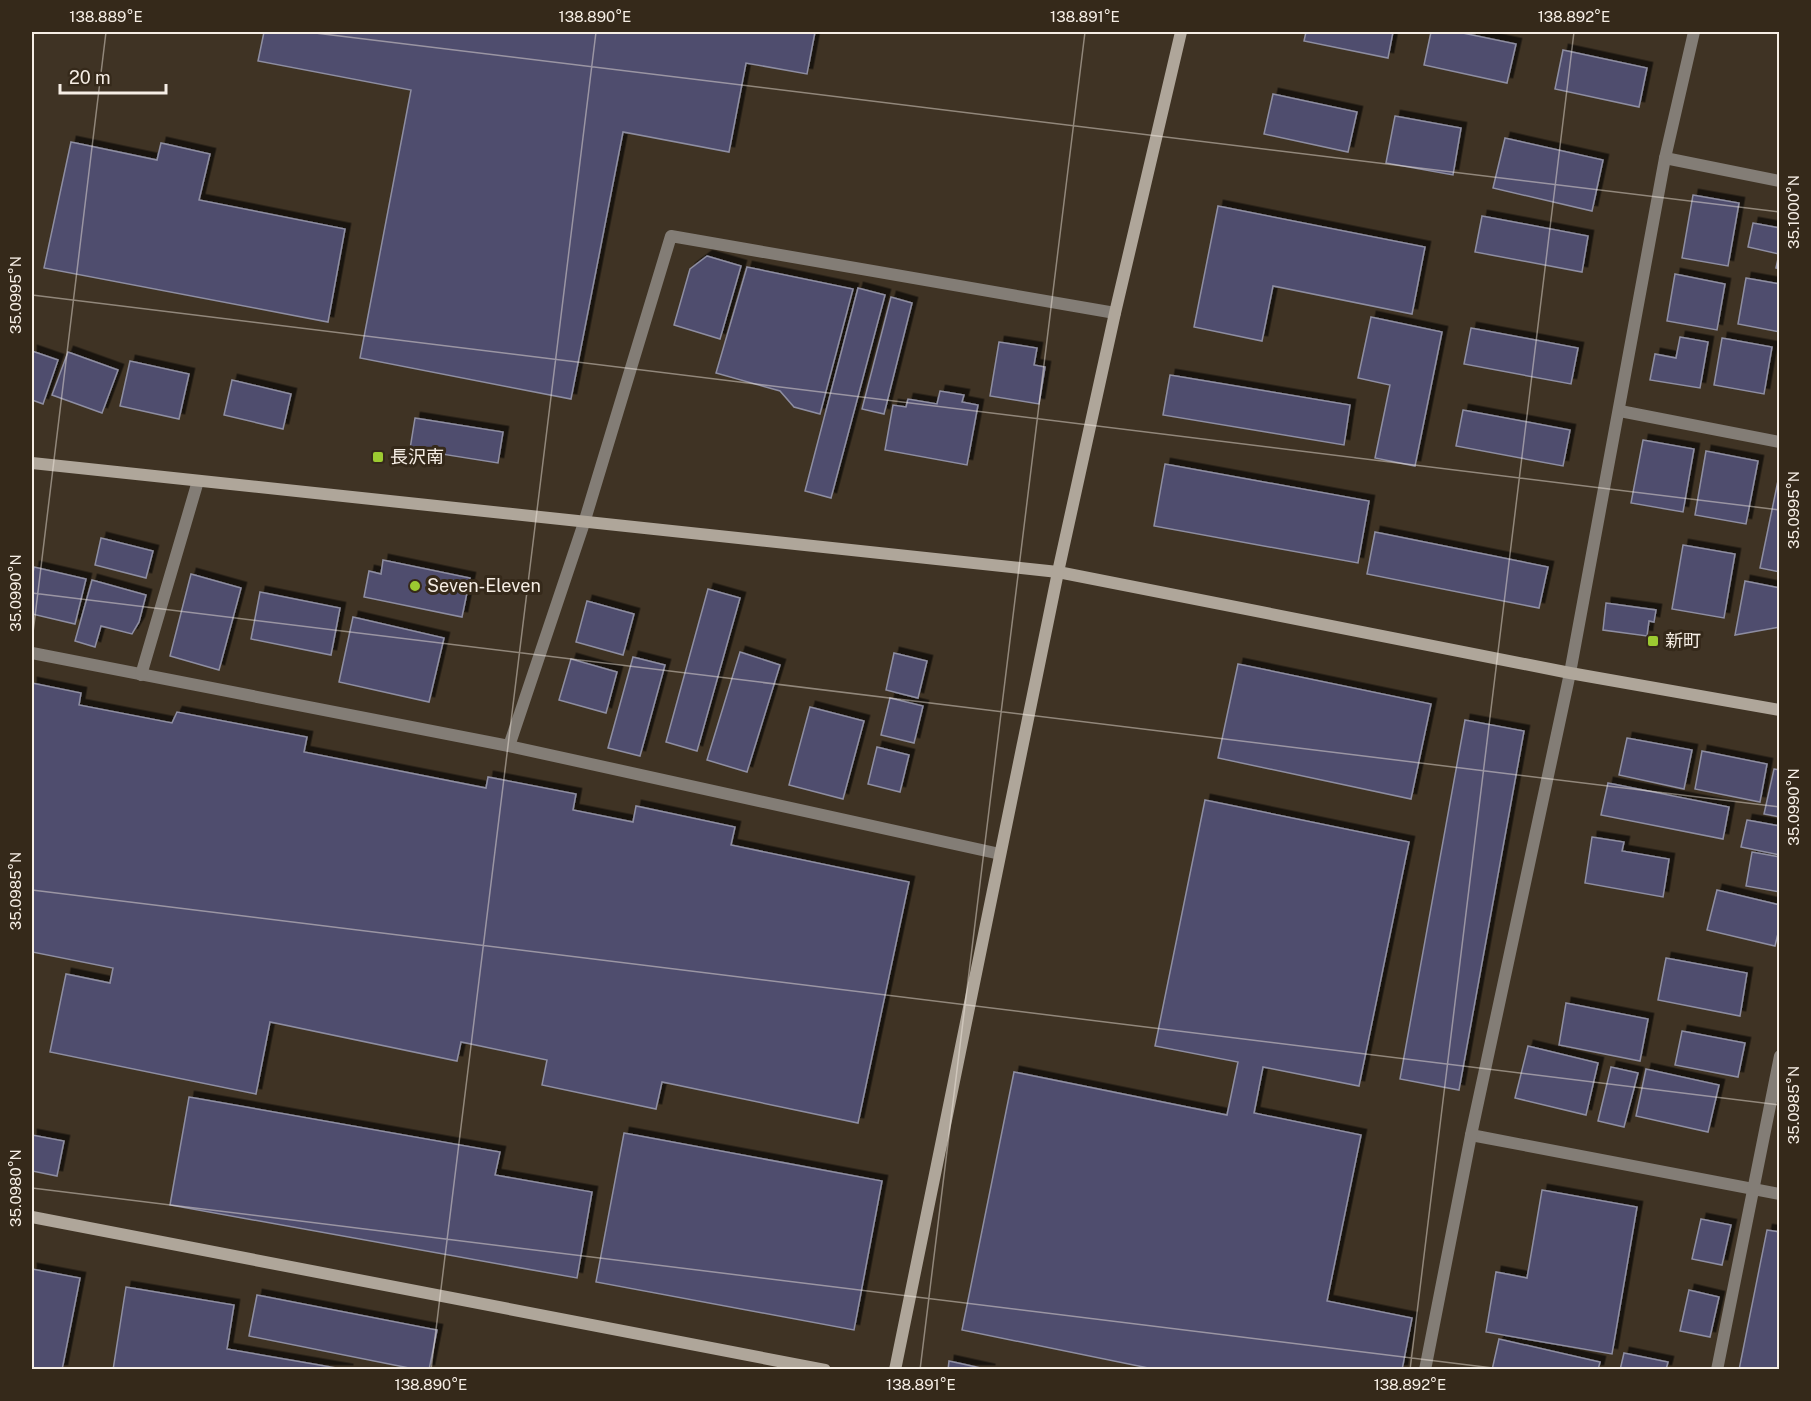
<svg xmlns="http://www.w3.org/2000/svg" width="1811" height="1401" viewBox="0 0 1811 1401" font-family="'Public Sans','Noto Sans JP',sans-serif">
<defs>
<filter id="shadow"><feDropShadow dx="5.5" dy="-5.5" stdDeviation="0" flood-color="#0009"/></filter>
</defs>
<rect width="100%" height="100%" fill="#3f3324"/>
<g fill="#4f4d6e" stroke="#8e8ea2" stroke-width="1.5" filter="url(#shadow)">
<path d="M264 32H815L807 74 746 63 729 152 623 132 571 399 360 358 411 90 258 61Z"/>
<path d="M1306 32H1393L1388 58 1304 41Z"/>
<path d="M1431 32H1458L1516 44 1507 83 1424 65Z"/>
<path d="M1563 50 1647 68 1639 107 1555 89Z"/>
<path d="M1273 94 1357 112 1348 152 1264 134Z"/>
<path d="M1395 116 1461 128 1453 175 1386 163Z"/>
<path d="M1505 138 1603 160 1592 211 1493 188Z"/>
<path d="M71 142 157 160 161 143 210 154 199 200 345 229 328 322 44 268Z"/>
<path d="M1693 195 1739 203 1728 266 1682 258Z"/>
<path d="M1218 206 1425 247 1412 314 1273 286 1262 341 1194 327Z"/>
<path d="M1482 216 1588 236 1582 272 1475 252Z"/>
<path d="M1753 223 1780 228V269L1776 268 1779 254 1748 247Z"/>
<path d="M707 256 741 266 720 339 674 325 690 269Z"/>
<path d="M747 267 853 289 820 414 794 407 780 391 716 373Z"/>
<path d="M1675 274 1725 284 1717 330 1667 321Z"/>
<path d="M1746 278 1780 284V332L1738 324Z"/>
<path d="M858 288 885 295 831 498 805 491Z"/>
<path d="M891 297 912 303 884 414 862 409Z"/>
<path d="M1371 317 1442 332 1415 466 1375 458 1390 385 1358 378Z"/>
<path d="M1471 328 1578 348 1571 384 1464 364Z"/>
<path d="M1680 337 1708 342 1700 388 1650 380 1655 354 1676 358Z"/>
<path d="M1722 338 1772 347 1764 394 1714 385Z"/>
<path d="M999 342 1037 348 1034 365 1045 367 1039 404 990 396Z"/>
<path d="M32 351 58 360 43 404 32 400Z"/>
<path d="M68 352 118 370 102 413 52 395Z"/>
<path d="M130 361 189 374 179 419 120 406Z"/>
<path d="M1170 375 1350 405 1344 445 1163 415Z"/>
<path d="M232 380 291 394 283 429 224 415Z"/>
<path d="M940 391 964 395 962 402 978 405 967 465 885 450 893 405 906 407 908 399 937 404Z"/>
<path d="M1463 410 1570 430 1563 466 1456 446Z"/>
<path d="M415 418 503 432 498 463 410 449Z"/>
<path d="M1643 440 1694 449 1683 512 1631 503Z"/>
<path d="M1706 451 1758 461 1746 524 1695 515Z"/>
<path d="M1165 464 1369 501 1358 563 1154 526Z"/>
<path d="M1780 471V572L1760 568Z"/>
<path d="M1375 532 1548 567 1539 608 1367 574Z"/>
<path d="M101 538 153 551 146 578 95 565Z"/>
<path d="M1683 545 1735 554 1724 618 1672 609Z"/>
<path d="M383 560 470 578 462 617 364 597 369 571 381 574Z"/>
<path d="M34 567 86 579 75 624 32 614V579Z"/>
<path d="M191 574 241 588 219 670 170 656Z"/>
<path d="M92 580 146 595 139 622 132 634 101 626 95 647 75 641Z"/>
<path d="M1745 581 1780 588V627L1735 635Z"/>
<path d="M708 589 740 598 697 751 666 742Z"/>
<path d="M260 592 340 608 331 655 251 639Z"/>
<path d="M587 601 634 614 623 655 576 642Z"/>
<path d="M1606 603 1656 610 1654 622 1649 621 1647 636 1603 630Z"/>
<path d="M353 617 444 638 429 702 339 682Z"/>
<path d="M740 652 780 665 747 772 707 760Z"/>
<path d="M894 653 927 661 918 698 886 690Z"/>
<path d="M633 657 665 665 640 756 608 748Z"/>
<path d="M571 659 617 672 606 713 559 700Z"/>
<path d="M1238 664 1431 704 1411 799 1218 758Z"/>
<path d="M32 683 81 693 79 705 172 723 177 712 307 737 304 752 486 788 488 777 576 794 573 810 633 822 636 806 735 827 731 845 909 882 858 1123 662 1082 656 1109 542 1085 547 1060 461 1042 457 1061 270 1022 256 1094 50 1052 66 974 110 983 113 968 32 952Z"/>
<path d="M890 698 923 706 914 743 881 735Z"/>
<path d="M810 707 864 721 843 799 789 785Z"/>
<path d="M1465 720 1524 731 1459 1090 1400 1079Z"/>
<path d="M1627 738 1692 750 1684 789 1619 775Z"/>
<path d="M877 747 909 755 900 792 868 784Z"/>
<path d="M1702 751 1767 764 1760 802 1695 789Z"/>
<path d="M1774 769 1780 770V817L1764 814Z"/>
<path d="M1608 783 1729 807 1723 839 1601 815Z"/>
<path d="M1205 800 1409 842 1359 1086 1263 1067 1254 1113 1361 1135 1327 1301 1412 1318 1402 1370H1158L962 1330 1014 1072 1227 1115 1238 1062 1155 1046Z"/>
<path d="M1747 820 1780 826V855L1741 847Z"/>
<path d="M1592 837 1624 842 1622 851 1669 859 1663 897 1585 883Z"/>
<path d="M1752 852 1780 857V892L1746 886Z"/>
<path d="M1717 890 1780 905V925L1775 946 1707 930Z"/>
<path d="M1666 958 1747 973 1740 1016 1658 1000Z"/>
<path d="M1566 1003 1648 1019 1640 1061 1559 1045Z"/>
<path d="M1682 1031 1745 1043 1738 1077 1675 1065Z"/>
<path d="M1528 1046 1598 1063 1586 1115 1515 1098Z"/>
<path d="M1611 1067 1638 1073 1624 1127 1598 1121Z"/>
<path d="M1646 1069 1719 1085 1708 1132 1636 1116Z"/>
<path d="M189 1097 500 1152 495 1175 592 1192 577 1278 170 1205Z"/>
<path d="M624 1133 882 1181 854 1330 596 1282Z"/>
<path d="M32 1135 64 1141 57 1176 32 1171Z"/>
<path d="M1542 1190 1637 1207 1612 1354 1486 1332 1496 1272 1527 1278Z"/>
<path d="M1701 1219 1731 1225 1722 1265 1692 1259Z"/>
<path d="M1767 1230 1780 1232V1370H1739Z"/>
<path d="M32 1269 80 1278 62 1370H32Z"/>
<path d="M126 1287 234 1305 227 1349 348 1370H113Z"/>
<path d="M1689 1290 1719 1297 1710 1337 1680 1331Z"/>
<path d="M257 1295 437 1330 429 1370H419L249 1336Z"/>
<path d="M1499 1339 1600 1362 1598 1370H1492Z"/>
<path d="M1624 1353 1668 1362 1666 1370H1620Z"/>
<path d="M949 1361 990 1370H948Z"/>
</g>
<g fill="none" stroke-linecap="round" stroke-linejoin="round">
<g stroke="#837d76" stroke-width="12">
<path d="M1665 158 1780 181"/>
<path d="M1620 411 1780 442"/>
<path d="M32 653 509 746 1000 854"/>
<path d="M141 675 198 481"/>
<path d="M509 746 584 523 671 236 1115 313"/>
<path d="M1471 1135 1780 1194"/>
<path d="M1425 1370 1471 1135 1570 673 1665 158 1694 32"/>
<path d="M1717 1370 1780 1056"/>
</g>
<g stroke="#afa69a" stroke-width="12">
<path d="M32 463 1058 572 1570 673 1780 710"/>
<path d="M32 1217 825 1370"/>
<path d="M895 1370 1058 572 1115 313 1181 32"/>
</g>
</g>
<path fill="none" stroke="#f6eee5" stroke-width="1.5" stroke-opacity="0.45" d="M307 32 1780 212M32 295 1780 510M32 593 1780 807M32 641 106 32M32 890 1780 1105M32 1188 1509 1370M431 1370 596 32M920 1370 1085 32M1410 1370 1574 32"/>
<g fill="#9cca31" stroke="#35291a" stroke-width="2">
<rect x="372" y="451" width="12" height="12" rx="3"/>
<circle cx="415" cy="586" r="6"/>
<rect x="1647" y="635" width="12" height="12" rx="3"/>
</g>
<g text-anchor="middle" stroke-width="6" stroke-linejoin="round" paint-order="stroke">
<g font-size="18" fill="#f6eee5" stroke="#35291a" text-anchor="start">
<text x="390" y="463">長沢南</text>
<text x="427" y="592">Seven-Eleven</text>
<text x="1665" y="647">新町</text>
</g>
</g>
<rect width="1811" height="1401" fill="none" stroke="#35291a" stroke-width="66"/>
<path d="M60 84v9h106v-9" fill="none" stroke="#f6eee5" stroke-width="3"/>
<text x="69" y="84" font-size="18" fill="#f6eee5" stroke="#35291a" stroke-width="4.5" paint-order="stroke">20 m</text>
<rect x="33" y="33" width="1745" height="1335" fill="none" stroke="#f6eee5" stroke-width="2"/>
<g font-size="15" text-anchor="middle" fill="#f6eee5">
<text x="106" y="22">138.889°E</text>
<text x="595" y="22">138.890°E</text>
<text x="1085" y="22">138.891°E</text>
<text x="1574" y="22">138.892°E</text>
<text transform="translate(1794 212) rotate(-90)" y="5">35.1000°N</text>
<text transform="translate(16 295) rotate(-90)" y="5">35.0995°N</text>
<text transform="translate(1794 510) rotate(-90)" y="5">35.0995°N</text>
<text transform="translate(16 593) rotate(-90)" y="5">35.0990°N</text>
<text transform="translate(1794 807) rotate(-90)" y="5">35.0990°N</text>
<text transform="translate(16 891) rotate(-90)" y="5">35.0985°N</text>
<text transform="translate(1794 1105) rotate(-90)" y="5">35.0985°N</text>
<text transform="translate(16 1188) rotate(-90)" y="5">35.0980°N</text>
<text x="431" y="1390">138.890°E</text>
<text x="921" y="1390">138.891°E</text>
<text x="1410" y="1390">138.892°E</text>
</g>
</svg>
